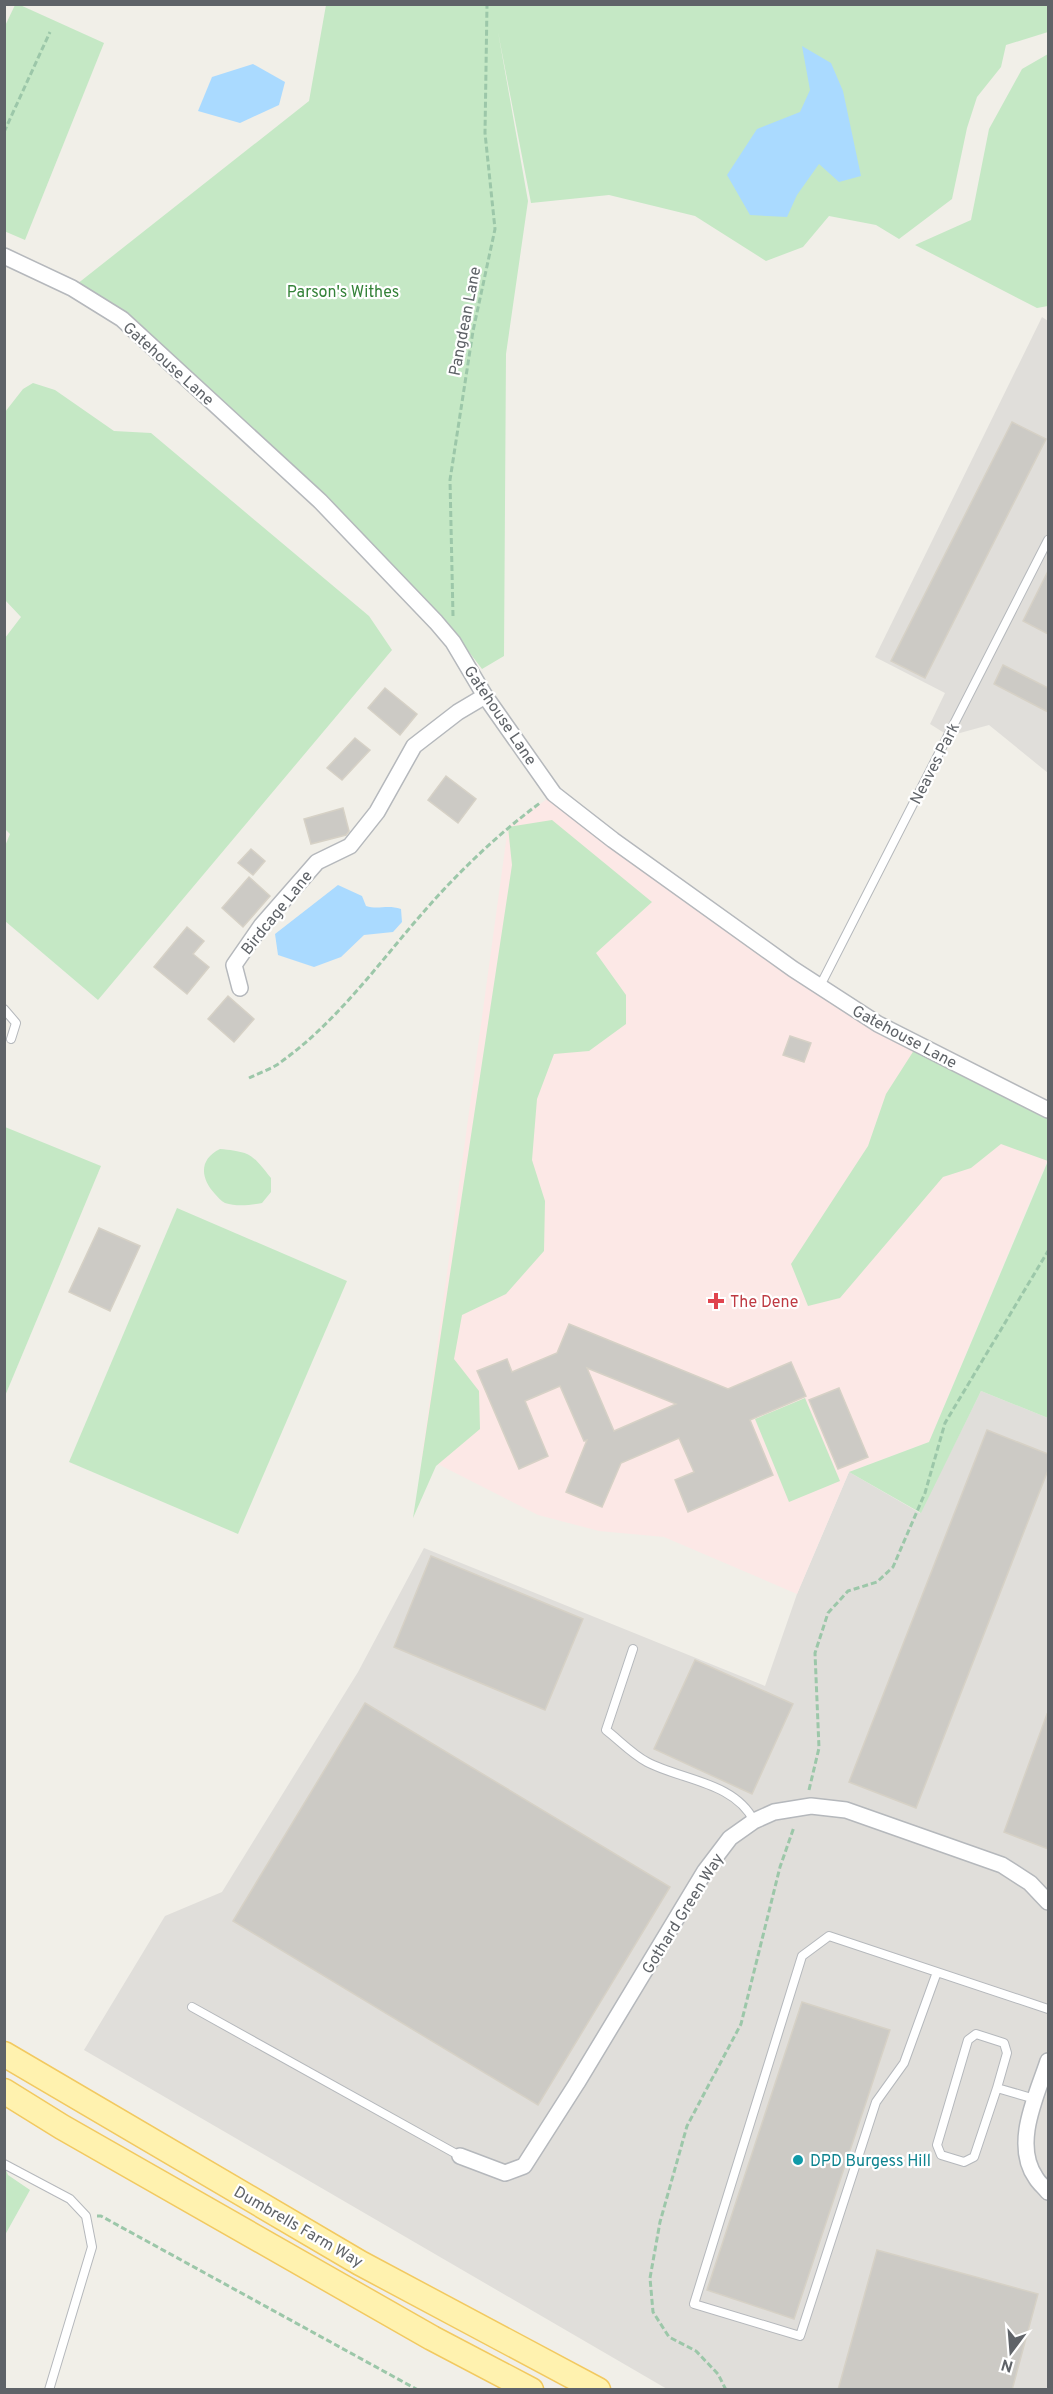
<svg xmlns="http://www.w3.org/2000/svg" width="1053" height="2394" viewBox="0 0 1053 2394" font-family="Overpass,sans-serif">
<rect width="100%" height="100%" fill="#f1efe8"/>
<g fill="#e0deda">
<path d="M1042 317 1048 321V773L989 725 949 736 930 724 945 693 875 657Z"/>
<path d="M981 1391 1048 1418V2389H667L84 2050 165 1916 222 1892 358 1672 424 1548 765 1686 797 1594 849 1472 920 1513Z"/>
</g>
<path fill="#fce8e6" d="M554 794 793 969 1048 1110V1159L929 1442 849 1472 797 1594 664 1537 599 1531 538 1515 422 1456 508 827Z"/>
<g fill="#c5e8c5">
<path d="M15 5H20L104 43 25 240 4 231V28Z"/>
<path d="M326 5H1048V32L1006 45 1001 67 977 97 967 128 952 199 899 239 876 225 829 216 803 247 766 261 695 216 609 195 531 203 498 32 528 201 506 354 504 656 482 669 469 652 122 319 72 288 309 101Z"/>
<path d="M1048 54V306L1037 308 915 245 971 220 989 129 1022 69Z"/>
<path d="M33 383 55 390 114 431 151 433 369 616 392 650 98 1000 5 921V846L10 834 4 828 5 638 21 617 5 600V412L23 389Z"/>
<path d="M552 820 652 902 596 953 626 995V1024L589 1051 554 1054 537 1099 532 1160 545 1201 544 1251 506 1294 462 1315 454 1359 479 1391 480 1429 436 1466 413 1518 512 865 508 827Z"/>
<path d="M918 1044 1048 1110V1418L981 1391 921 1513 849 1472 929 1442 1048 1161 1001 1144 971 1168 943 1177 840 1298 808 1306 791 1264 868 1146 886 1094Z"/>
<path d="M5 1127 101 1166 5 1396Z"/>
<path d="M220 1149C251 1152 252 1154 271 1178V1192L262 1203C251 1205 237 1207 225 1203 221 1201 218 1197 215 1194 200 1178 199 1159 220 1149Z"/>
<path d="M177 1208 347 1281 238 1534 69 1462Z"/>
<path d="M805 1398 840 1481 789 1502 755 1419Z"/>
<path d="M4 2165 8 2175 30 2190 5 2235Z"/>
</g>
<g fill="#aadaff">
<path d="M802 46 831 63 843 91 861 176 839 182 819 164 797 195 787 217 750 215 727 175 757 129 800 112 810 90Z"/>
<path d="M253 64 285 82 279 105 240 123 198 111 212 77Z"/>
<path d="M338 885 362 896 366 906C379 910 387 904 401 909L402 922 393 932 364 935 341 957 314 967 278 955 275 934Z"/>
</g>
<g fill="#cccac5" stroke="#d6d1c6" stroke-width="1.5" fill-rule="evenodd">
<path d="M1012 422 1046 439 925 678 891 661Z"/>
<path d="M1048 571V634L1023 621Z"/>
<path d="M1003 665 1048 688V712L994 684Z"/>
<path d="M385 688 417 714 400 735 368 708Z"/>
<path d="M355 738 370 750 342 780 327 768Z"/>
<path d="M446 776 476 799 458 823 428 800Z"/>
<path d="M343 808 349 831 346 835 311 844 304 819Z"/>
<path d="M251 849 265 861 253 875 238 863Z"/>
<path d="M249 877 270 896 243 927 222 908Z"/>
<path d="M187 927 204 941 193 954 209 967 187 994 154 967Z"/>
<path d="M228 996 254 1019 234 1042 208 1019Z"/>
<path d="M790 1036 811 1043 804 1062 783 1055Z"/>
<path d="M99 1228 140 1246 110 1311 69 1292Z"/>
<path d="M569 1324 728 1389 791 1362 806 1396 750 1420 773 1475 688 1512 675 1480 694 1472 679 1438 621 1463 602 1507 566 1492 587 1440 584 1441 560 1386 525 1401 548 1456 519 1469 477 1371 507 1359 512 1372 557 1353ZM587 1368 676 1404 614 1431Z"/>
<path d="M839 1388 868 1457 838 1469 809 1400Z"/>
<path d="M987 1430 1048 1454V1470L916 1808 849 1782Z"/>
<path d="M431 1556 583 1619 545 1710 394 1647Z"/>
<path d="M695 1660 793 1704 752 1794 654 1749Z"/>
<path d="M365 1703 670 1887 538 2105 233 1921Z"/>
<path d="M1047 1714 1048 1715V1849L1004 1832Z"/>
<path d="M802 2002 890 2030 794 2319 707 2290Z"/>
<path d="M877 2250 1038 2294 1012 2390H838Z"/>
</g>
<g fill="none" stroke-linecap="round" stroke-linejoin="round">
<g stroke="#b5b8bc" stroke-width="10">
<g id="lane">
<path d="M820 986 1048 540"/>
<path d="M4 1009 16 1023 11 1039"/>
<path d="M633 1649 606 1730C619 1740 632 1754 647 1762 681 1780 735 1782 754 1821"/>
<path d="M937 1972 904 2063 876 2102 800 2336 694 2304 802 1956 829 1936C902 1960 975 1984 1048 2009"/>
<path d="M192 2007 460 2156"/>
<path d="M997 2088 974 2157 964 2162 941 2155 937 2145 968 2040 976 2034 1004 2043 1007 2053 997 2088 1035 2099"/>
<path d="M4 2164 70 2199 86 2216 92 2247 49 2390"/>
</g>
</g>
<g stroke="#b5b8bc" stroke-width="18">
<g id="street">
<path d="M4 256 72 288 122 319 320 501 436 622 453 642 485 696 554 794 613 840 793 969 878 1024 1048 1110"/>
<path d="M240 988 234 965 261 926 317 862 350 846 377 812 414 746 458 712 485 696"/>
<path d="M1048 2061C1037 2095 1012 2144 1036 2178 1039 2183 1044 2187 1048 2192"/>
<path d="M460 2156 505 2173 524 2166 577 2083 705 1871 730 1838 754 1821 774 1812 811 1806 846 1810 1002 1865 1030 1883 1048 1902"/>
</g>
</g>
<g stroke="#f2c960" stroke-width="27">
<g id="primary">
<path d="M4 2054 360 2263 598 2390"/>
<path d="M4 2091 62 2127 432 2338 531 2390"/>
</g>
</g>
<g stroke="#9cc7a9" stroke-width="3" stroke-dasharray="6 3" stroke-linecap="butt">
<path d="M4 132 50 32"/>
<path d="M453 616 450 480 473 331 495 229 485 133 487 4"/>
<path d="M249 1078C259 1073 272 1069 281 1062 343 1017 385 954 435 899 467 864 502 831 540 803"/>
<path d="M809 1790 819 1748 815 1653 828 1613 848 1591 877 1582 893 1567 925 1493 945 1423 1048 1251"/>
<path d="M97 2216H101L418 2390"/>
<path d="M726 2390 718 2374 696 2351 669 2337 653 2312 650 2278 660 2222 687 2126 741 2024 780 1867 794 1827"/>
</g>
<use href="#lane" stroke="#fff" stroke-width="8"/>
<use href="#street" stroke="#fff" stroke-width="15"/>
<use href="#primary" stroke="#fff2af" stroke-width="24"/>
</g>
<path fill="#e0444e" stroke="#fff" stroke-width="2" d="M713 1292h6v6h6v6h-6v6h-6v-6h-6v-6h6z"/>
<circle fill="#0f9aa8" stroke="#fff" stroke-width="2" cx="798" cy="2160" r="6"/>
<g text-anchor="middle" stroke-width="4.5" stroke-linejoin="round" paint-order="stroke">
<g font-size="16" fill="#348238" stroke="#fff">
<text x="343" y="297">Parson's Withes</text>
</g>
<g font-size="16" fill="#5f6368" stroke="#fff">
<text transform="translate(464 321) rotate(-79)" y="6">Pangdean Lane</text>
<text transform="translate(169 363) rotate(42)" y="6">Gatehouse Lane</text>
<text transform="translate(501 715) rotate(56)" y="6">Gatehouse Lane</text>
<text transform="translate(934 763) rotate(-63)" y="6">Neaves Park</text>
<text transform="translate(276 912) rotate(-51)" y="6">Birdcage Lane</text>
<text transform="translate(905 1036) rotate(28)" y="6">Gatehouse Lane</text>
<text transform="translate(682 1913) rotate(-58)" y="6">Gothard Green Way</text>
<text transform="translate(299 2226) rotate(30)" y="6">Dumbrells Farm Way</text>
</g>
<g font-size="16" fill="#be3a42" stroke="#fff" text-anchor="start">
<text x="730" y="1307">The Dene</text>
</g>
<g font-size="16" fill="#0d838f" stroke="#fff" text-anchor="start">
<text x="810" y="2166">DPD Burgess Hill</text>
</g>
</g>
<rect width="1053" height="2394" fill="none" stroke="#5f6368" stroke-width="12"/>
<g transform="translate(1011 2352) rotate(196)" stroke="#ffffff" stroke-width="4.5" paint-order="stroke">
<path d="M0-4.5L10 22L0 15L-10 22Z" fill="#5f6368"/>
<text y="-9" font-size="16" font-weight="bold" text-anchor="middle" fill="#5f6368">N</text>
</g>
</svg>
